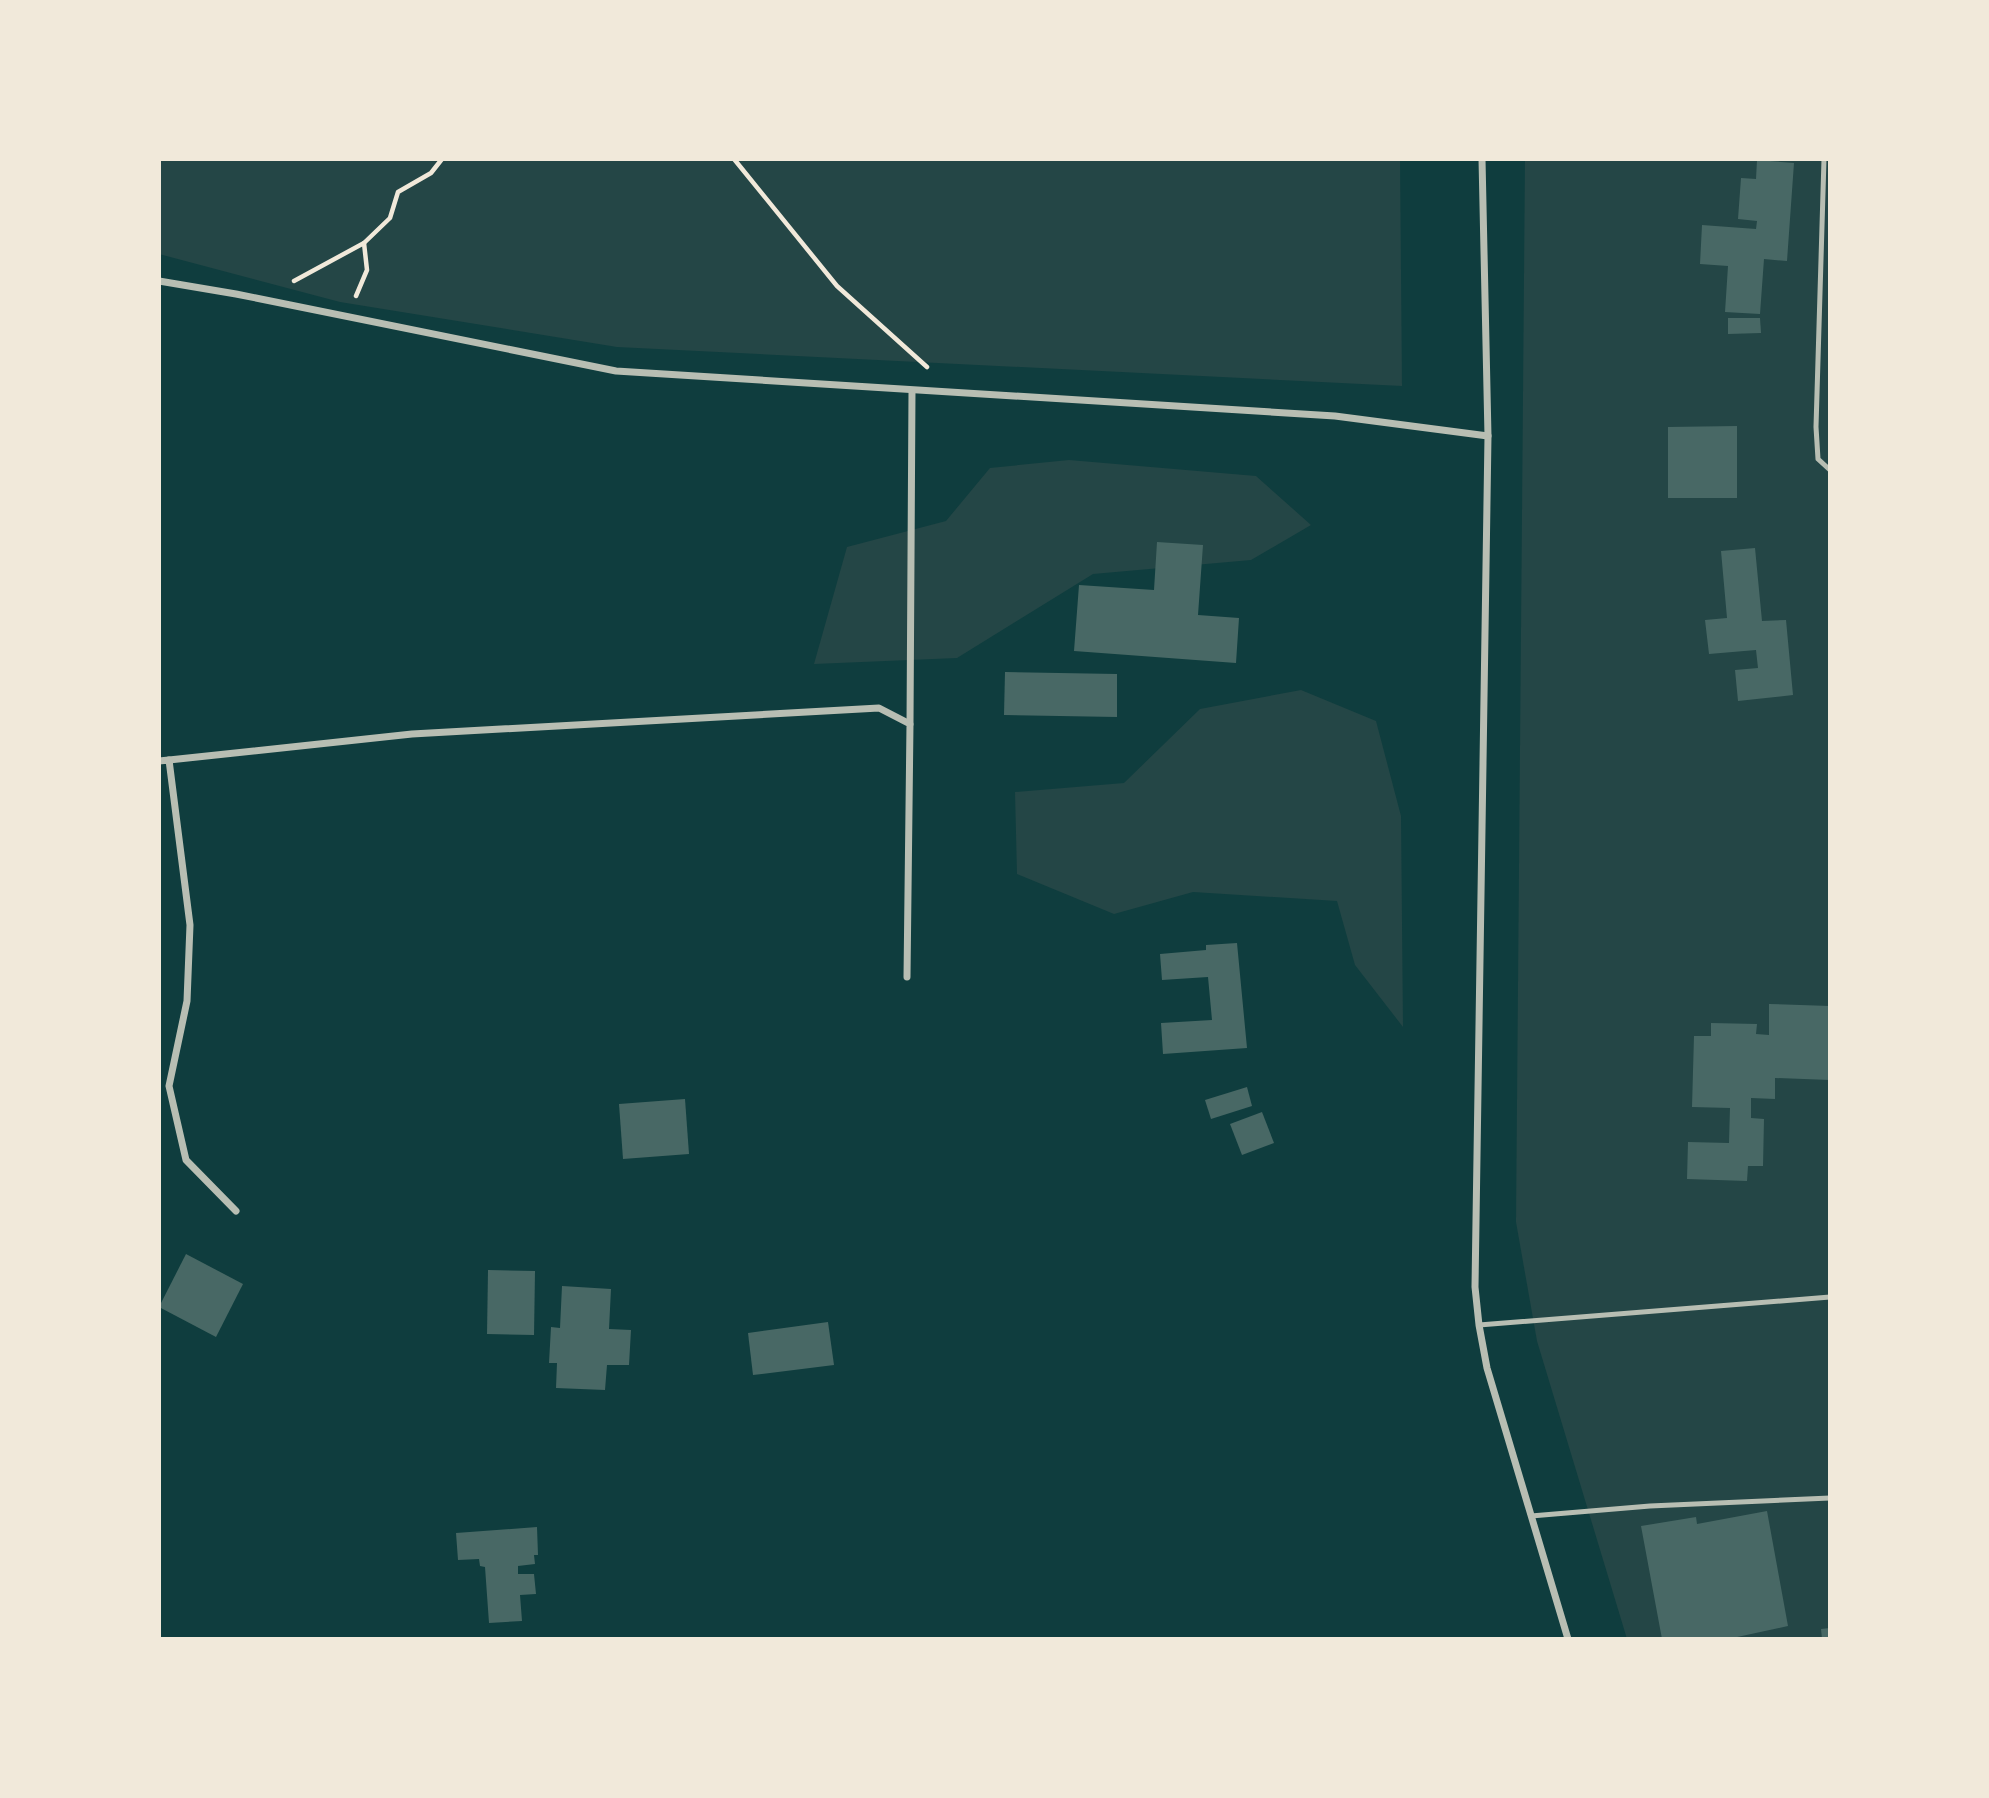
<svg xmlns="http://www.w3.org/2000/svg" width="1989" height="1798" viewBox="0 0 1989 1798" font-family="Karla,sans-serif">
<rect width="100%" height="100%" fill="#0f3d3e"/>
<g fill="#244646">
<path d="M159 159H1400L1402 386 617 347 340 302 159 254Z"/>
<path d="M1525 159H1830V1639H1627L1537 1341 1516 1222Z"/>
<path d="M1069 460 1256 476 1311 525 1251 560 1093 574 957 658 814 664 847 547 946 521 990 468Z"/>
<path d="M1301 690 1376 721 1401 816 1403 1027 1355 965 1337 901 1193 892 1114 914 1017 874 1015 792 1124 783 1200 709Z"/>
</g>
<g fill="#486865">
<path d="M1757 160 1794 163 1787 261 1764 259 1760 314 1725 312 1728 266 1700 264 1702 225 1756 229 1757 221 1738 219 1741 178 1756 179Z"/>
<path d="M1728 318H1760L1761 333 1728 334Z"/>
<path d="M1737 426V498H1668V427Z"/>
<path d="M1157 542 1203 545 1198 615 1239 618 1236 663 1074 651 1079 585 1154 590Z"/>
<path d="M1755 548 1762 621 1786 620 1793 695 1738 701 1735 670 1758 668 1756 650 1709 654 1705 620 1727 618 1721 551Z"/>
<path d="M1005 672 1117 674V717L1004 715Z"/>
<path d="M1237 943 1247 1048 1163 1054 1161 1023 1212 1020 1208 977 1162 980 1160 954 1206 950V945Z"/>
<path d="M1769 1004 1830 1006V1080L1775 1078V1099L1751 1098V1118L1764 1119 1763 1166H1748L1747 1181 1687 1179 1688 1142 1729 1143 1730 1108 1692 1107 1694 1036H1711V1023L1757 1024 1756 1034 1769 1035Z"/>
<path d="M1247 1087 1252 1106 1211 1119 1205 1100Z"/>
<path d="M685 1099 689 1154 623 1159 619 1104Z"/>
<path d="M1262 1112 1274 1143 1242 1155 1230 1124Z"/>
<path d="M186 1254 243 1284 216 1337 159 1307Z"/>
<path d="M488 1270 535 1271 534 1335 487 1334Z"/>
<path d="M562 1286 611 1289 609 1329 631 1330 629 1365H607L605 1390 556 1388 557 1363H549L551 1327 560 1328Z"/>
<path d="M828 1322 834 1365 753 1375 748 1333Z"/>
<path d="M1767 1511 1788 1626 1728 1639H1662L1641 1526 1696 1517 1697 1524Z"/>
<path d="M537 1527 538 1555H534L535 1564 518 1566V1574H534L536 1594 520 1595 522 1621 489 1623 485 1567 480 1566 479 1559 458 1560 456 1533Z"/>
<path d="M1830 1628V1639H1822L1821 1629Z"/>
</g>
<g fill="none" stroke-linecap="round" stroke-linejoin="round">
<g stroke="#f1e9da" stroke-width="4.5">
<path d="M734 159 837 286 927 367"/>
<path d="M294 281 364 243"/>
<path d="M356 296 367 270 364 243 390 218 398 192 431 173 442 159"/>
</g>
<g stroke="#b8beb3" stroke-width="5">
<path d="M1824 159 1816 427 1818 459 1830 470"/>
<path d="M1479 1325 1830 1297"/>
<path d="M1531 1516 1650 1506 1830 1498"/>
</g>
<g stroke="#b8beb3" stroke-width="7">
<path d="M1482 159 1488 436 1475 1287 1479 1325 1487 1368 1568 1639"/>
<path d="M159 281 236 294 616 371 1335 416 1488 436"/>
<path d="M910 724 912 391"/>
<path d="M169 760 412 734 879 708 910 724 907 977"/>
<path d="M159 761 169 760 190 925 187 1001 169 1086 186 1160 236 1211"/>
</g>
</g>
<rect width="1989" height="1798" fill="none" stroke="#f1e9da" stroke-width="322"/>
</svg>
